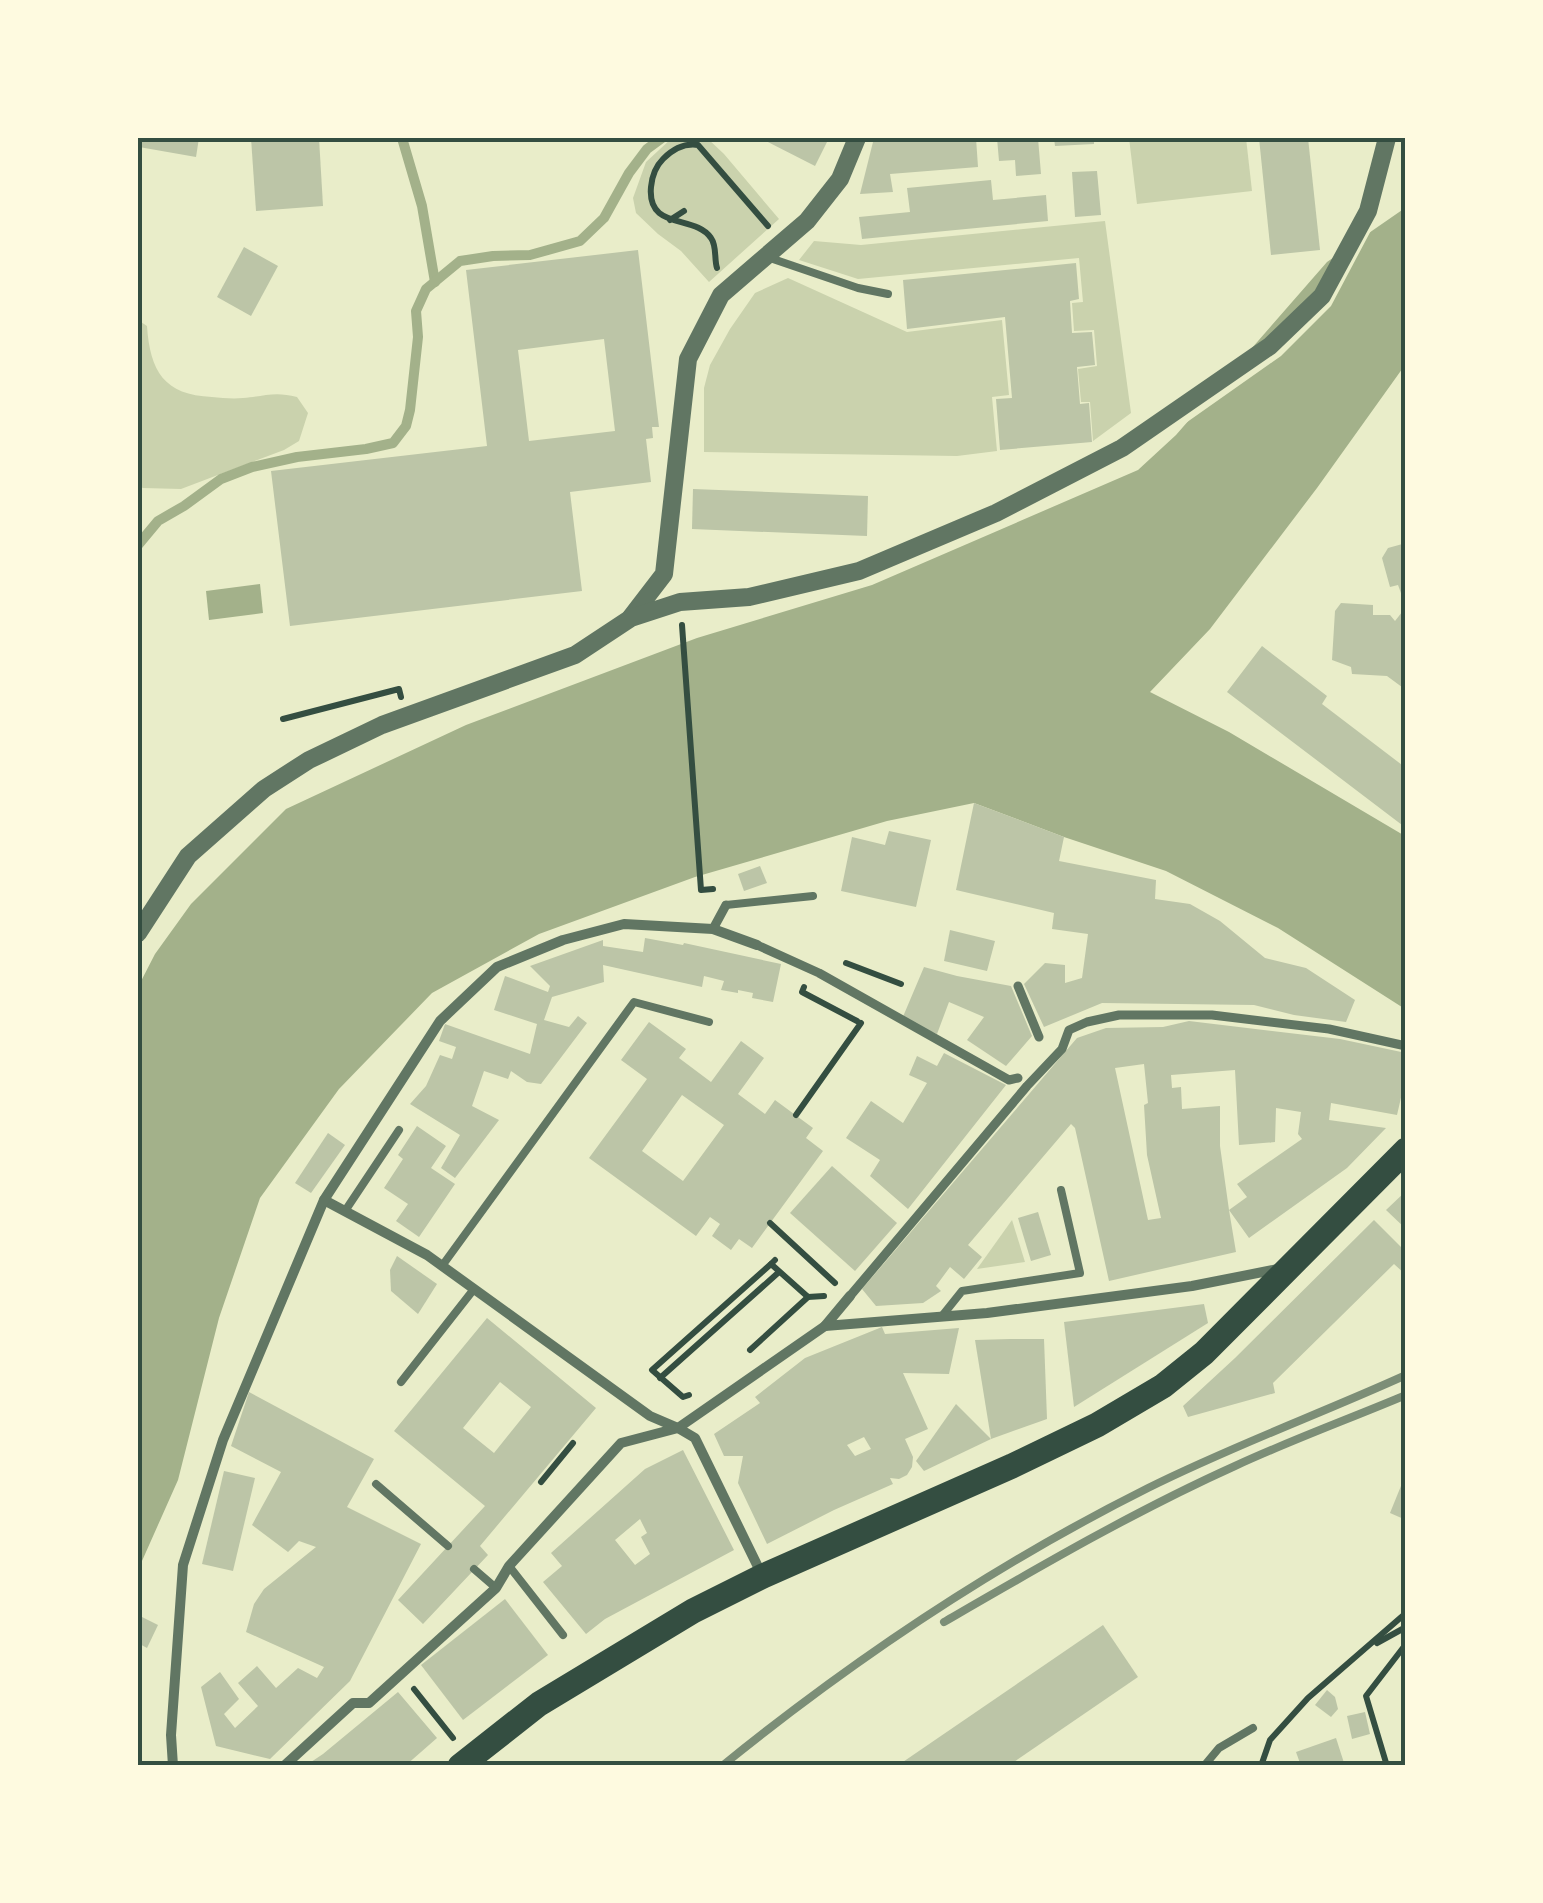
<svg xmlns="http://www.w3.org/2000/svg" width="1543" height="1903" viewBox="0 0 1543 1903" font-family="Figtree,sans-serif">
<rect width="100%" height="100%" fill="#e9edc9"/>
<g fill="#cad2ad">
<path d="M672 138H707L724 154 779 219 709 282 681 251 658 234 636 213 633 198 646 162Z"/>
<path d="M1129 138H1246L1252 191 1137 204Z"/>
<path d="M1105 221 1131 413 1093 441 1090 402H1081L1078 369 1097 366 1094 330 1074 331 1072 303 1083 302 1079 258 858 279 799 260 814 241 861 245Z"/>
<path d="M788 278 907 332 1002 320 1009 395 992 397 997 451 957 456 704 452V388L710 365 730 329 755 293Z"/>
<path d="M138 320 147 326C150 371 164 395 212 397 222 398 233 399 243 398 265 396 275 391 297 397L308 413 299 441 284 450 181 489 143 488 138 486Z"/>
<path d="M1012 1220 1025 1262 977 1269Z"/>
</g>
<g fill="#a3b18a">
<path d="M1405 208V365L1317 488 1210 629 1150 692 1229 732 1405 836V1009L1278 928 1166 871 1064 837 974 803 887 821 695 877 539 934 432 993 339 1089 260 1198 219 1318 178 1480 138 1570V987L155 954 191 904 286 809 466 725 697 638 872 585 1138 470 1176 435 1327 262Z"/>
<path d="M260 584 263 613 209 620 206 591Z"/>
</g>
<path fill="#e9edc9" d="M1375 223 1331 306 1281 356 1173 432 1219 378 1318 294 1342 246Z"/>
<g fill="none" stroke-linecap="round" stroke-linejoin="round">
<g stroke="#a3b18a" stroke-width="10">
<path d="M402 138 422 206 435 282"/>
<path d="M138 545 158 521 184 506 221 479 252 467 297 457 366 449 393 443 406 426 410 410 418 337 416 311 426 289 460 261 493 256 530 255 580 241 604 218 629 173 647 149 662 138"/>
</g>
</g>
<g fill="#bcc5a7" fill-rule="evenodd">
<path d="M141 138H199L196 157 139 147Z"/>
<path d="M251 138H319L323 206 256 211Z"/>
<path d="M760 138H829L815 166Z"/>
<path d="M874 138H976L978 167 890 174 893 192 860 194Z"/>
<path d="M997 138H1038L1041 174 1016 176 1015 160 999 161Z"/>
<path d="M1054 138H1094V144L1055 146Z"/>
<path d="M1259 138H1308L1320 250 1271 255Z"/>
<path d="M1097 171 1101 215 1075 217 1072 172Z"/>
<path d="M991 180 993 200 1046 195 1048 221 862 239 859 217 910 212 907 188Z"/>
<path d="M244 247 278 266 251 316 217 297Z"/>
<path d="M638 250 659 427H652L653 438 646 439 651 482 570 492 582 591 290 626 271 471 487 446 466 270ZM604 339 615 431 529 441 518 350Z"/>
<path d="M1076 263 1079 299 1070 301 1072 333 1092 332 1095 365 1077 367 1080 404 1089 403 1092 442 1000 450 996 399 1012 398 1005 317 907 329 903 280Z"/>
<path d="M693 489 868 496 867 536 692 529Z"/>
<path d="M1406 543V604H1405L1398 585 1390 587 1382 558 1388 548Z"/>
<path d="M1341 603 1373 605V615H1390L1395 621 1406 607V690L1387 676 1352 674 1351 667 1332 660 1335 611Z"/>
<path d="M1262 646 1327 696 1322 704 1406 768V828L1227 692Z"/>
<path d="M974 803 1064 837 1059 861 1156 880 1155 899 1190 904 1220 921 1265 958 1306 968 1355 1000 1346 1022 1294 1015 1254 1005 1102 1003 1044 1027 1024 984 1045 963 1065 965V983L1082 978 1088 934 1052 929 1054 913 956 890Z"/>
<path d="M889 831 931 840 916 907 841 891 852 837 885 845Z"/>
<path d="M760 866 767 883 744 891 738 874Z"/>
<path d="M950 930 995 941 987 971 944 961Z"/>
<path d="M645 938 683 945 684 943 781 964 773 1002 752 998 753 993 738 990V993L721 990 724 981 704 976 702 987 603 965 604 982 552 997 544 1020 569 1027 578 1016 587 1023 541 1084 527 1082 511 1071 508 1079 484 1071 472 1106 499 1120 455 1178 441 1168 460 1135 410 1104 426 1086 440 1055 452 1059 456 1047 439 1041 445 1024 530 1054 537 1024 494 1010 505 976 548 992 550 986 530 966 603 940V946L643 952Z"/>
<path d="M924 967 957 976 1011 986 1032 1036 1006 1066 967 1040 984 1017 949 1002 937 1034 902 1019Z"/>
<path d="M1189 1021 1340 1039 1406 1053V1076L1397 1115 1331 1103 1329 1120 1386 1128 1347 1168 1249 1238 1229 1210 1236 1252 1109 1281 1075 1128 1071 1124 968 1245 982 1257 964 1279 950 1267 936 1286 941 1291 923 1303 876 1306 862 1289 1077 1038 1106 1028 1163 1027ZM1144 1064 1148 1103 1144 1105 1147 1155 1161 1218 1148 1220 1115 1068ZM1235 1070 1239 1145 1275 1142 1276 1108 1301 1112 1298 1134 1302 1139 1237 1184 1247 1197 1229 1210 1220 1146V1106L1182 1109 1181 1087 1172 1088 1171 1075Z"/>
<path d="M649 1022 686 1049 679 1058 711 1082 741 1041 764 1058 738 1094 765 1114 775 1100 813 1128 806 1138 823 1151 752 1248 739 1239 731 1250 712 1236 720 1224 710 1217 696 1236 589 1158 647 1079 621 1060ZM682 1095 724 1125 683 1181 642 1151Z"/>
<path d="M944 1053 1006 1085 908 1209 870 1176 880 1160 846 1138 871 1101 903 1123 927 1083 909 1075 917 1056 937 1066Z"/>
<path d="M417 1126 446 1146 431 1168 455 1184 419 1237 396 1221 408 1204 384 1188 403 1159 398 1155Z"/>
<path d="M328 1133 345 1145 311 1193 295 1183Z"/>
<path d="M832 1166 897 1223 855 1271 790 1213Z"/>
<path d="M1406 1191V1229L1386 1210Z"/>
<path d="M1038 1212 1051 1255 1031 1261 1018 1218Z"/>
<path d="M1374 1220 1406 1252V1275L1394 1264 1273 1383 1275 1393 1188 1417 1183 1406 1235 1358Z"/>
<path d="M397 1256 437 1284 418 1314 391 1291 390 1270Z"/>
<path d="M1204 1304 1208 1323 1074 1407 1064 1322Z"/>
<path d="M487 1318 596 1408 480 1546 488 1555 423 1624 398 1600 485 1506 394 1431ZM500 1382 531 1407 494 1453 463 1428Z"/>
<path d="M882 1327 885 1334 959 1328 949 1374 903 1373 928 1429 905 1439 913 1457 912 1467 907 1475 899 1479 890 1478 893 1484 834 1510 767 1544 738 1483 743 1456H724L714 1434 760 1403 755 1397 805 1358ZM864 1437 871 1449 855 1456 847 1445Z"/>
<path d="M1010 1339H1044L1047 1419 991 1439 975 1340Z"/>
<path d="M249 1392 374 1459 347 1507 421 1544 350 1681 270 1759 216 1746 201 1687 220 1672 239 1699 224 1714 235 1728 258 1706 238 1683 257 1666 276 1688 298 1668 317 1678 324 1667 246 1632 254 1604 264 1589 316 1547 299 1541 288 1552 252 1525 281 1472 231 1446Z"/>
<path d="M956 1404 991 1439 924 1471 916 1461Z"/>
<path d="M683 1450 734 1550 605 1619 586 1634 543 1582 562 1566 551 1553 645 1469ZM640 1519 647 1533 641 1537 650 1554 635 1565 615 1540Z"/>
<path d="M224 1471 255 1478 233 1571 202 1564Z"/>
<path d="M1405 1476H1406V1520L1390 1513Z"/>
<path d="M505 1599 548 1655 463 1720 421 1665Z"/>
<path d="M138 1615 158 1625 147 1648 138 1643Z"/>
<path d="M1103 1625 1138 1677 1008 1766H897Z"/>
<path d="M1327 1690 1335 1697 1338 1709 1331 1717 1315 1705Z"/>
<path d="M398 1692 437 1738 405 1766H305L323 1754Z"/>
<path d="M1365 1712 1370 1734 1352 1739 1347 1716Z"/>
<path d="M1336 1738 1345 1766H1301L1296 1752Z"/>
</g>
<g fill="none" stroke-linecap="round" stroke-linejoin="round">
<g stroke="#344e41" stroke-width="6">
<path d="M670 220 684 211"/>
<path d="M717 268C714 259 717 246 711 238 695 214 647 231 651 187 652 176 656 166 663 159 673 149 685 143 698 145L768 226"/>
<path d="M682 625 701 890 713 889"/>
<path d="M283 719 399 689 401 697"/>
<path d="M846 963 901 984"/>
<path d="M804 987 802 992 857 1021"/>
<path d="M796 1115 861 1023"/>
<path d="M770 1223 835 1283"/>
<path d="M775 1260 771 1264 808 1297 824 1296"/>
<path d="M750 1350 808 1297"/>
<path d="M660 1378 779 1272"/>
<path d="M689 1395 683 1397 652 1370 771 1264"/>
<path d="M541 1482 573 1443"/>
<path d="M1377 1643 1406 1627"/>
<path d="M414 1689 453 1738"/>
<path d="M1261 1766 1270 1740 1308 1698 1406 1613"/>
<path d="M1387 1766 1366 1696 1406 1644"/>
</g>
<g stroke="#617663" stroke-width="8">
<path d="M770 258 858 288 888 294"/>
<path d="M726 905 813 896"/>
<path d="M345 1211 399 1130"/>
<path d="M442 1266 634 1002 709 1022"/>
<path d="M942 1316 962 1291 1080 1273 1061 1190"/>
<path d="M401 1382 474 1289"/>
<path d="M376 1484 448 1546"/>
<path d="M509 1566 563 1635"/>
<path d="M474 1569 496 1588"/>
<path d="M1204 1766 1219 1748 1253 1728"/>
</g>
<g stroke="#617663" stroke-width="9">
<path d="M713 929 726 905"/>
<path d="M757 945 819 973 1009 1080 1018 1078"/>
<path d="M1018 986 1039 1037"/>
<path d="M850 1296 1027 1086 1062 1049 1069 1030 1087 1022 1119 1015H1212L1329 1029 1406 1046"/>
</g>
<g stroke="#617663" stroke-width="10">
<path d="M324 1200 427 1255 650 1416 678 1428 695 1438 762 1575"/>
<path d="M825 1326 850 1296"/>
<path d="M173 1766 171 1735 183 1565 223 1440 324 1200 440 1021 497 967 563 940 624 924 713 929 757 945"/>
<path d="M284 1766 353 1703H369L496 1588 509 1566 621 1443 678 1428 825 1326 987 1313 1192 1286 1278 1269"/>
</g>
<g stroke="#617663" stroke-width="18">
<path d="M631 617 664 574 688 359 721 295 807 221 840 179 857 138"/>
<path d="M138 933 188 856 264 789 309 760 382 725 575 655 631 618 680 602 749 597 859 571 996 513 1122 448 1270 346 1322 296 1368 211 1387 138"/>
</g>
<path stroke="#344e41" stroke-width="25" d="M460 1766 539 1704 693 1611 763 1576 1012 1466 1097 1425 1163 1386 1204 1353 1406 1150"/>
<g stroke="#7c8e77" stroke-width="8">
<path d="M944 1622C1039 1567 1135 1511 1235 1466 1291 1440 1349 1419 1406 1395"/>
<path d="M722 1766C854 1659 996 1564 1148 1488 1232 1446 1320 1414 1406 1375"/>
</g>
</g>
<rect width="1543" height="1903" fill="none" stroke="#fefae0" stroke-width="280"/>
<rect x="140" y="140" width="1263" height="1623" fill="none" stroke="#344e41" stroke-width="4"/>
</svg>
